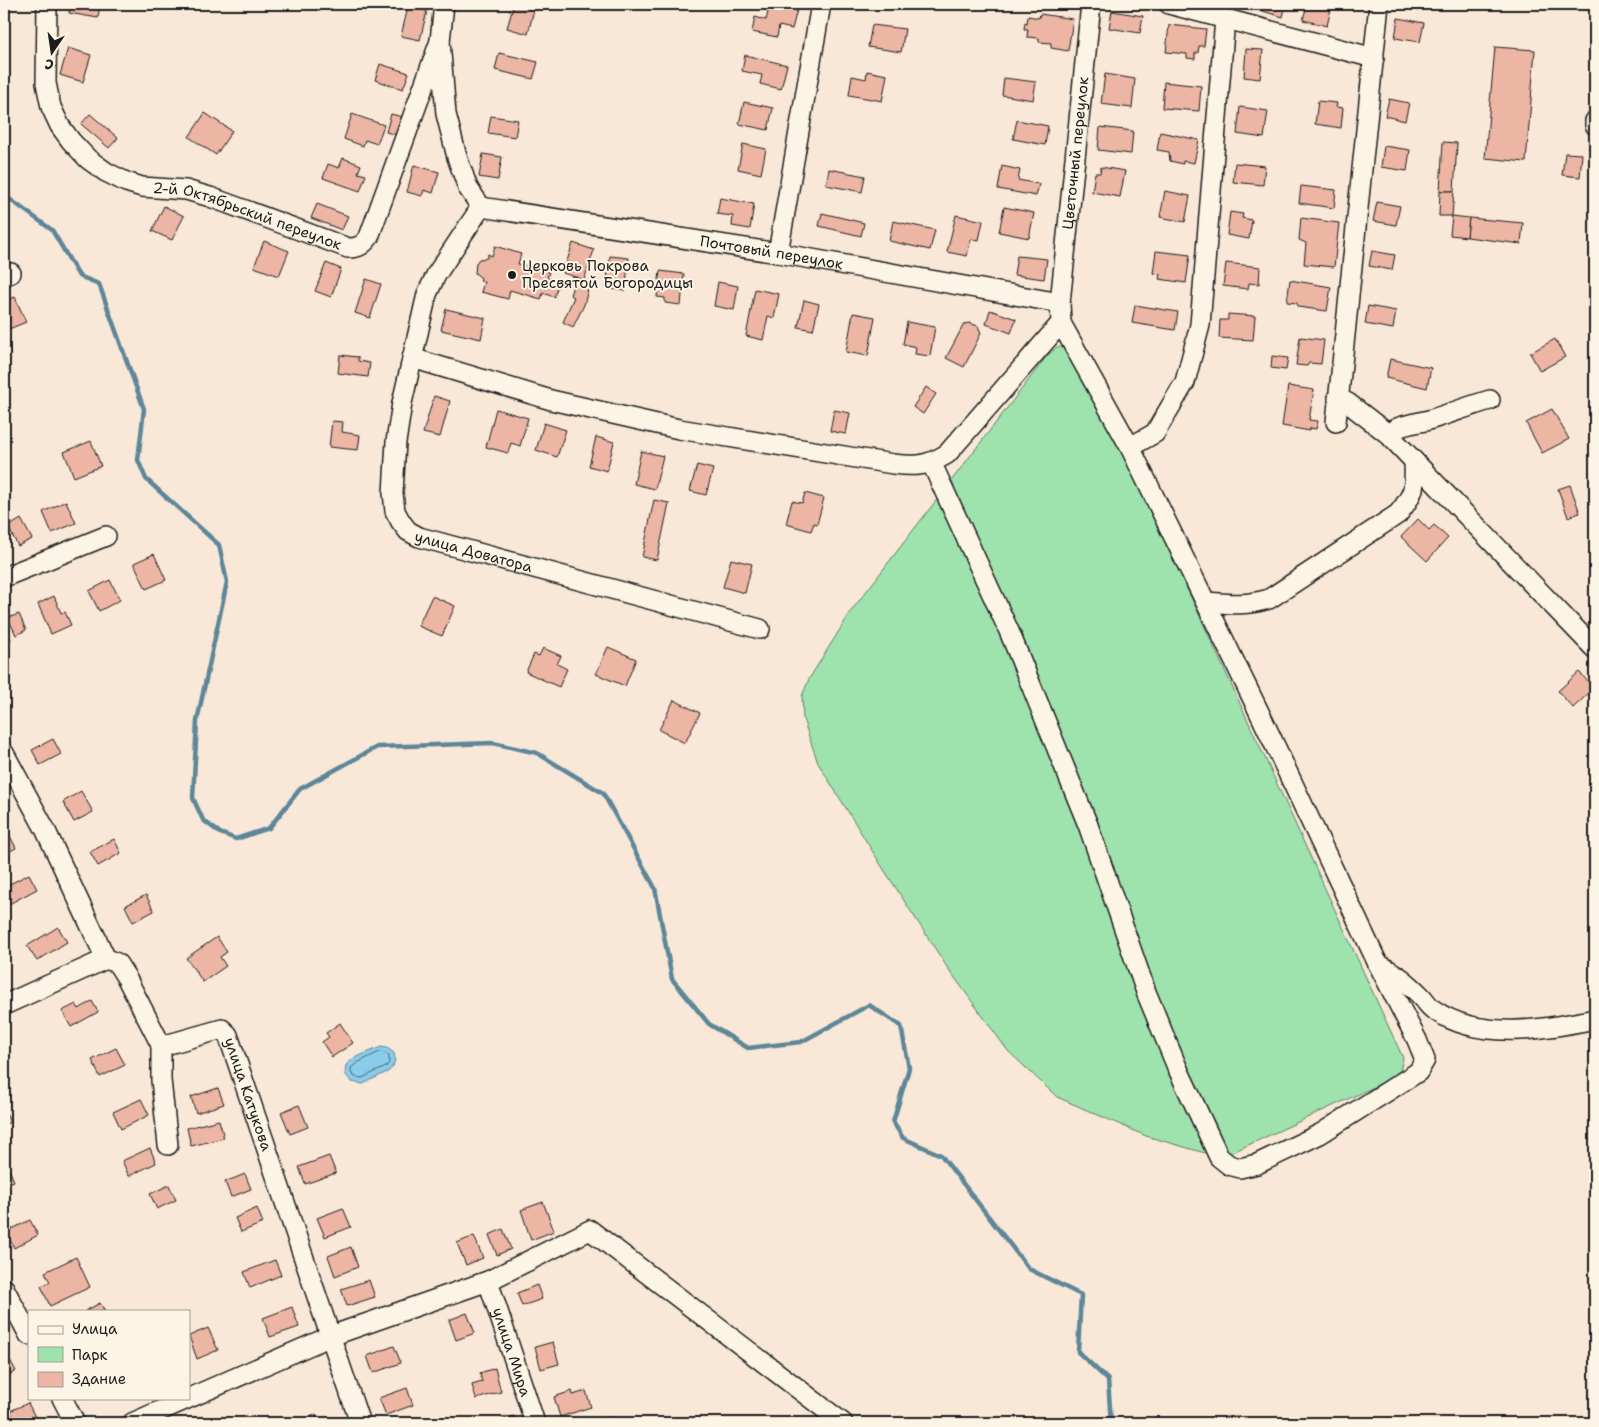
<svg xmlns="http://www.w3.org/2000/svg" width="1599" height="1427" viewBox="0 0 1599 1427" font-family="'Shantell Sans',sans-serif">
<rect width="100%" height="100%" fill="#f9e8d8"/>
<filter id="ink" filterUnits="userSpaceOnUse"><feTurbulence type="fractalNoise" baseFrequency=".02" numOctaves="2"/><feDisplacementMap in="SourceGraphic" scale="10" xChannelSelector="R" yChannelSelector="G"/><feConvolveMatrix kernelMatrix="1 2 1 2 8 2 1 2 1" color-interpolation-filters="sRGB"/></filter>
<g filter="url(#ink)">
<path fill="#9ee2ae" stroke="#5d7f65" d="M1057 347H1065L1072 354 1140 486 1403 1058 1400 1071 1387 1081 1233 1152 1205 1153 1146 1136 1057 1097 1008 1051 947 967 881 865 818 763 803 719 802 696 809 679 852 610 1047 356Z"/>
<path fill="#89cdeb" stroke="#5d8698" d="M381 1047 387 1048 394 1053 395 1060 393 1066 389 1071 363 1084 352 1082 345 1074 346 1065 354 1058Z"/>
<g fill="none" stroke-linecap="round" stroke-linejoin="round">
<path stroke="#48636f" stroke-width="1" d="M380 1052 385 1053 389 1056V1063L386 1067 362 1078 355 1077 351 1073V1068L357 1063Z"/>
<path stroke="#5d8698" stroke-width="4.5" d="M4 195 52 230 79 276 99 284 144 409 138 460 146 479 219 545 227 582 197 721 193 798 203 820 220 833 236 839 269 828 300 789 377 747 493 743 537 753 603 793 655 888 672 979 709 1024 748 1048 801 1042 869 1005 901 1026 909 1068 893 1122 903 1138 941 1155 1029 1269 1081 1295 1078 1352 1108 1380 1111 1423"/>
</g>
<g fill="#edb5a4" stroke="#1c1c1c">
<path d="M70 4H100L98 18 69 13Z"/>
<path d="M514 4 534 9 528 34 507 28Z"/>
<path d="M770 4H790L798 6 792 29 779 26 777 37 752 32 755 17 766 20Z"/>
<path d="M1261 4H1286L1283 17 1259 10Z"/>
<path d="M1307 4H1332L1327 26 1303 20Z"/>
<path d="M1548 4H1559L1554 10Z"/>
<path d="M408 7 427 11 420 40 401 36Z"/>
<path d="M1112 11 1143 16 1140 33 1109 28Z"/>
<path d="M1040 14 1073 19 1068 51 1051 48V43L1039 42V38L1027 37 1028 29H1024L1025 22 1027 23 1028 16 1039 18Z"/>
<path d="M1398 18 1424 23 1420 42 1395 38Z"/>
<path d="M872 25 905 29 901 52 868 47Z"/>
<path d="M1169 25 1206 29 1204 46H1199L1198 53H1195V59L1187 58V54L1166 52Z"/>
<path d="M1495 47 1535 50 1526 162 1485 158Z"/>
<path d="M68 48 91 55 83 82 60 75Z"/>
<path d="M1246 49 1263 50 1260 79 1244 77Z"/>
<path d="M499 53 538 62 533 79 495 70Z"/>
<path d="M745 55 787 65 781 89 760 84 762 75 742 71Z"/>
<path d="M380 64 409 73 403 89 375 80Z"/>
<path d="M867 71 887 75 882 101 849 95 852 76 866 79Z"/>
<path d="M1105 74 1135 79 1132 108 1101 104Z"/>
<path d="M1004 78 1036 82 1033 100 1002 95Z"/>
<path d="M1164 82 1201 86 1199 111 1162 108Z"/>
<path d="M1389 99 1409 103 1405 121 1385 116Z"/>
<path d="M1318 101 1337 103 1336 107 1343 108 1341 128 1315 124Z"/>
<path d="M744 102 773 108 768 130 739 124Z"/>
<path d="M1240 107 1268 111 1264 138 1237 134Z"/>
<path d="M205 113 232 131 216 155 189 137Z"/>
<path d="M90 114 118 138 109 148 81 124Z"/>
<path d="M352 114 384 125 377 144 365 140 363 146 344 139Z"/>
<path d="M391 114 403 117 398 135 386 132Z"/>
<path d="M491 116 518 120 515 137 488 133Z"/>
<path d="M1017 120 1048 126 1045 145 1013 139Z"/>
<path d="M1100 127 1133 131 1131 154 1098 150Z"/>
<path d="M1160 132 1199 140 1194 163 1183 161V164L1170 161 1169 152 1157 150Z"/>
<path d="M1443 142 1457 143 1454 191H1440Z"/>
<path d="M743 144 766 149 761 174 738 169Z"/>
<path d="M1384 146 1410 150 1407 171 1381 167Z"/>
<path d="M1565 153 1582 154 1580 177 1562 175Z"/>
<path d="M483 154 502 157 498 180 479 177Z"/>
<path d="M343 158 361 165 358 173 366 175 360 191 323 178 328 164 339 168Z"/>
<path d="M1235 163 1265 166 1263 185 1233 182Z"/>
<path d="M414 165 439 172 433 193 424 190 422 196 407 192Z"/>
<path d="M1002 166 1020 170 1018 180 1039 184 1036 196 998 189Z"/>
<path d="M1101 167 1125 171 1120 197 1092 192 1095 173H1100Z"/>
<path d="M829 169 865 176 862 192 826 185Z"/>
<path d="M1301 186 1336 190 1334 208 1299 203Z"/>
<path d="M1165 191 1190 196 1185 222 1160 217Z"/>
<path d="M1440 191H1454L1452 216H1439Z"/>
<path d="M720 198 754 204 750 229 732 226 733 216 717 214Z"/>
<path d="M1377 202 1400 206 1396 225 1373 221Z"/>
<path d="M317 204 348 216 342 230 311 218Z"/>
<path d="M164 206 184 216 172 240 152 231Z"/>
<path d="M1004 207 1034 213 1029 238 999 232Z"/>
<path d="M1230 212 1243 214 1242 218 1252 220 1249 239 1227 235Z"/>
<path d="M822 213 864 223 861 236 819 226Z"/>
<path d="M956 215 983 221 979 240 971 239 967 256 947 252Z"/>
<path d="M1452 216 1469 218 1467 237 1450 235Z"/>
<path d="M1301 218 1339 223 1334 267 1304 264 1306 243 1299 240Z"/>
<path d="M1469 218 1523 223 1521 244 1467 237Z"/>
<path d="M893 221 935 230 930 250 889 241Z"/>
<path d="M264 241 289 251 279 276 254 267Z"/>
<path d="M573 243 594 250 584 280 563 273Z"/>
<path d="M495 246 521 254 518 264 549 272 547 278 559 282 554 297 543 293 541 299 510 290 508 299 481 292 484 282 480 281 481 278 475 273 476 263 479 259 487 258 488 254 492 256Z"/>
<path d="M1156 251 1190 255 1186 283 1159 279 1160 274 1153 273Z"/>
<path d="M1372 251 1395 255 1392 270 1369 266Z"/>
<path d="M610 256 629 258 625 291 606 288Z"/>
<path d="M1017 256 1047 259 1044 279 1014 275Z"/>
<path d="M326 263 341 269 331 297 315 291Z"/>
<path d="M1226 263 1260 267 1259 284 1249 283 1248 289 1223 286Z"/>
<path d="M660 271 684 274 681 305 665 303V298L657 297Z"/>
<path d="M576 277 590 282 584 305 573 327 563 322 574 297 570 295Z"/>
<path d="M366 279 381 284 370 318 355 313Z"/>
<path d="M1290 280 1331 287 1327 311 1298 307 1297 303 1287 302Z"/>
<path d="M718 282 738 286 734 310 714 306Z"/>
<path d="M755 289 779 294 774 318 768 316 763 340 746 336Z"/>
<path d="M15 297 26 322 9 329 4 316V301Z"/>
<path d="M804 300 819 304 813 330 798 327Z"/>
<path d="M1135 305 1178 312 1175 330 1132 323Z"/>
<path d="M1368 306 1396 311 1393 329 1365 324Z"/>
<path d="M446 309 485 318 481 339 441 330Z"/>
<path d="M990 310 1016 319 1011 333 986 324Z"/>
<path d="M853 313 875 317 868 356 846 352Z"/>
<path d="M1228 314 1255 316 1253 340 1219 338 1220 320H1228Z"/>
<path d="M907 322 935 327 930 356 915 354 916 347 903 344Z"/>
<path d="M969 323 978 326 981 333 964 367 946 358 964 324Z"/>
<path d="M1300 337 1324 340 1321 364 1309 363 1307 366 1296 365Z"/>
<path d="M1555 339 1565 357 1540 371 1530 353Z"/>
<path d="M340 355 358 357V361L370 363 368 377 338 373Z"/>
<path d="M1272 356 1288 358 1286 370 1271 368Z"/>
<path d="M1390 359 1431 368 1427 388 1386 378Z"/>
<path d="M1288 386 1314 390 1309 420 1318 421 1316 429 1310 428V431L1282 426Z"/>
<path d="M926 387 936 394 923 414 913 407Z"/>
<path d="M434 396 450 401 440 437 423 433Z"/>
<path d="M496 409 528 418 520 446 511 443 508 453 486 447Z"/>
<path d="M1552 409 1569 439 1542 453 1526 423Z"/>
<path d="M834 410 850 413 846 434 830 431Z"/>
<path d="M332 421 343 422 342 432 360 435 358 450 329 447Z"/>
<path d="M544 423 566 430 557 457 536 450Z"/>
<path d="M596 437 614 442 607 471 589 466Z"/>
<path d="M91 441 101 466 74 477 64 452Z"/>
<path d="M641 451 663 456 655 489 634 484Z"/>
<path d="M697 465 713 469 706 495 690 491Z"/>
<path d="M1570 485 1580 513 1568 517 1558 489Z"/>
<path d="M805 493 824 498 817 524 814 523 811 531 786 524 792 501 802 503Z"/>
<path d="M654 500 669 503 657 560 642 557Z"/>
<path d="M66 501 76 523 52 533 43 512Z"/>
<path d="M21 519 32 539 18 546 8 527Z"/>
<path d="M1418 519 1429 530 1434 525 1448 538 1427 561 1401 537Z"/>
<path d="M154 554 166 580 146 589 134 563Z"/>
<path d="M731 559 752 564 745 593 723 587Z"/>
<path d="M110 580 120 600 99 611 89 591Z"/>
<path d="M54 596 61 613 65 612 71 625 51 634 38 604Z"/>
<path d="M432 596 455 606 442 636 418 626Z"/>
<path d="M19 614 26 630 16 635 8 618Z"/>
<path d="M4 624 11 640 4 643Z"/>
<path d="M608 647 636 659 625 686 596 674Z"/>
<path d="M543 648 561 656 557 664 567 669 559 687 526 672 534 654 539 656Z"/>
<path d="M1579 672 1594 688 1573 708 1558 691Z"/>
<path d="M674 700 700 713 685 743 659 730Z"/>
<path d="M53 739 61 754 40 765 32 750Z"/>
<path d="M81 791 93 812 74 822 63 802Z"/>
<path d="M6 828 16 848 4 854V829Z"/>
<path d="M114 839 121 853 98 866 90 852Z"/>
<path d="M29 874 37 889 9 904 4 893V887Z"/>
<path d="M146 895 154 911 133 922 125 906Z"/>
<path d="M58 927 67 942 37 961 27 946Z"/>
<path d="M217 937 227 952 220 957 226 966 203 982 186 958Z"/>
<path d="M92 1001 98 1012 71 1027 62 1011 76 1004 79 1009Z"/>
<path d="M340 1023 353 1043 332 1057 322 1042 329 1037 326 1033Z"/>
<path d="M116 1048 125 1065 100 1077 92 1060Z"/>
<path d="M218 1088 224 1104 196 1113 191 1097Z"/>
<path d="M141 1099 149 1115 121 1129 113 1112Z"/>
<path d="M299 1105 308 1127 290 1134 281 1112Z"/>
<path d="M4 1109 10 1122 4 1125Z"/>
<path d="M219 1120 224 1138 191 1146 187 1128Z"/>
<path d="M150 1148 156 1163 129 1176 122 1161Z"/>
<path d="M329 1156 336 1173 305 1184 299 1167Z"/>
<path d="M6 1162 14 1181 4 1185V1163Z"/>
<path d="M245 1174 251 1189 231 1197 225 1182Z"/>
<path d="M169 1185 176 1200 157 1209 150 1194Z"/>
<path d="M543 1202 554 1231 531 1240 521 1210Z"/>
<path d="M257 1208 263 1223 241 1232 235 1218Z"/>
<path d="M343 1208 351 1227 325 1237 317 1218Z"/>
<path d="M30 1220 38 1235 14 1248 6 1232Z"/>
<path d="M503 1229 511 1249 497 1255 489 1235Z"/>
<path d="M474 1236 483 1258 466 1265 457 1243Z"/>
<path d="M351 1247 358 1267 335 1276 328 1256Z"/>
<path d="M76 1257 90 1287 50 1306 41 1286 50 1282 45 1272Z"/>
<path d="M275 1260 281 1275 250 1288 244 1272Z"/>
<path d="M369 1280 375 1297 347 1306 341 1289Z"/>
<path d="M537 1285 542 1299 522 1306 517 1293Z"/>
<path d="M100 1303 105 1311H85Z"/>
<path d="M292 1307 299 1327 270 1337 263 1318Z"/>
<path d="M467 1313 475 1333 456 1340 449 1320Z"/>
<path d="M208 1328 218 1350 197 1359 189 1336Z"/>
<path d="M553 1342 559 1364 541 1369 535 1347Z"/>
<path d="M394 1346 401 1363 373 1373 367 1356Z"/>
<path d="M6 1353 16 1371 4 1378V1354Z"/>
<path d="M495 1368 501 1392 476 1399 472 1385 482 1382 480 1373Z"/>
<path d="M407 1388 413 1405 386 1415 379 1398Z"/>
<path d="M572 1391 573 1395 586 1391 591 1407 560 1417 554 1397Z"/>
<path d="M28 1403 38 1423H16L10 1411Z"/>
<path d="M316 1414 320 1423H295Z"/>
<path d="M514 1416 516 1423H490Z"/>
<path d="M612 1417 614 1423H593Z"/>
</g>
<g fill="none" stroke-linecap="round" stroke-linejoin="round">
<g stroke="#1c1c1c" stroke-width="22">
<g id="minor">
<path id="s1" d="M47 4 46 83 51 107 60 126 71 141 88 159 106 172 126 182 142 187 186 190 210 197 348 248C359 248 363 245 369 237L440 41"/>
<path d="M444 4 440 41 446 114 457 157 468 188 481 207"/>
<path d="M1169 4 1374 58"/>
<path d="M1595 121V125"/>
<path id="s2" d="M481 207 436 275 427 294 402 403 396 442 393 493 395 511 401 522 408 531 419 537 760 629"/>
<path id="s3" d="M481 207 778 253 1060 303"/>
<path d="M778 253 821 4"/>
<path d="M4 276 11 273"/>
<path id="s4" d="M412 358 551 400 679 429 893 464C916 467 927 466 947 454L1061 323 1060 303 1091 4"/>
<path d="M1338 398 1348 403 1388 434 1595 649"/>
<path d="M1336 422 1379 4"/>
<path d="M1388 434C1400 424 1413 424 1429 420 1449 414 1469 406 1490 400"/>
<path d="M1130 447 1155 433 1185 382 1200 325 1225 19"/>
<path d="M932 464 1009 631 1088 825 1146 992 1177 1067 1219 1157 1229 1165 1240 1168 1257 1164 1320 1134 1418 1072 1425 1060 1417 1040 1378 964 1261 716 1130 447 1061 323"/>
<path d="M4 577 106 536"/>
<path d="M1206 602C1231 604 1245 606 1269 599L1398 514C1415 493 1415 488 1414 461"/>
<path id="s5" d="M4 753 45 829 106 959 117 963 126 977 161 1045 169 1044 222 1029 228 1035 360 1423"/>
<path d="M1378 964C1396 973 1407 982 1421 996 1425 1000 1429 1007 1434 1010 1481 1042 1544 1029 1595 1019"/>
<path d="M4 1005 106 959"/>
<path d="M161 1045V1080L168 1145"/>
<path id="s6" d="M488 1281 535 1423"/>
<path d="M4 1288 29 1335"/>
<path d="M62 1398 75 1423"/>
<path d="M132 1423 331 1336 488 1281 590 1230 843 1423"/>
</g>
</g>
<use href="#minor" stroke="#fcf5e5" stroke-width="19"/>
</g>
</g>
<circle fill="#1c1c1c" stroke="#fcf5e5" stroke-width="2" cx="512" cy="275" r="5"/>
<g text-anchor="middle" stroke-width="4" stroke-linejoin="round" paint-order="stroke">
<g font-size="15" fill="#1c1c1c" stroke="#fcf5e5">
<text dy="5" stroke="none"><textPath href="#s4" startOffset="894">Цветочный переулок</textPath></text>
<text dy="5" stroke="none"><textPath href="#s1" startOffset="339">2-й Октябрьский переулок</textPath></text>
<text dy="5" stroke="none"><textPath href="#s3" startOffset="294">Почтовый переулок</textPath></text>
<text dy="5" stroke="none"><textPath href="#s2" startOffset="416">улица Доватора</textPath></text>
<text dy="5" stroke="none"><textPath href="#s5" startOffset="469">улица Катукова</textPath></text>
<text dy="5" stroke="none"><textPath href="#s6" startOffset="75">улица Мира</textPath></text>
</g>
<g font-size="15" fill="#1c1c1c" stroke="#fcf5e5" text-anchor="start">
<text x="522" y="271">Церковь Покрова<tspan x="522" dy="17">Пресвятой Богородицы</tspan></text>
</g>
</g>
<rect width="1599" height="1427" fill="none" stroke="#fcf5e5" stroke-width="20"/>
<rect x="10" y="10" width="1579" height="1407" fill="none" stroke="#1c1c1c" stroke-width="2" filter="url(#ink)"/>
<rect x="28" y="1310" width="162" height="90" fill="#fcf5e5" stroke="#a29e95"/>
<rect x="38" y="1326" width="25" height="8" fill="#fcf5e5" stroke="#a29e95"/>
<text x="72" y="1334" font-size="15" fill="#1c1c1c">Улица</text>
<rect x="38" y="1347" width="25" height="15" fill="#9ee2ae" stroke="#a29e95"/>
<text x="72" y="1360" font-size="15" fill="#1c1c1c">Парк</text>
<rect x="38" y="1372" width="25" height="15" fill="#edb5a4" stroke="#a29e95"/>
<text x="72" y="1384" font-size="15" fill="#1c1c1c">Здание</text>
<g transform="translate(52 52) rotate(193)" stroke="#fcf5e5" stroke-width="4" paint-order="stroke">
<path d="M0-4L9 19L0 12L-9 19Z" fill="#1c1c1c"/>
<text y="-8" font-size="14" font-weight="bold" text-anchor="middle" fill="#1c1c1c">С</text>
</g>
</svg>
